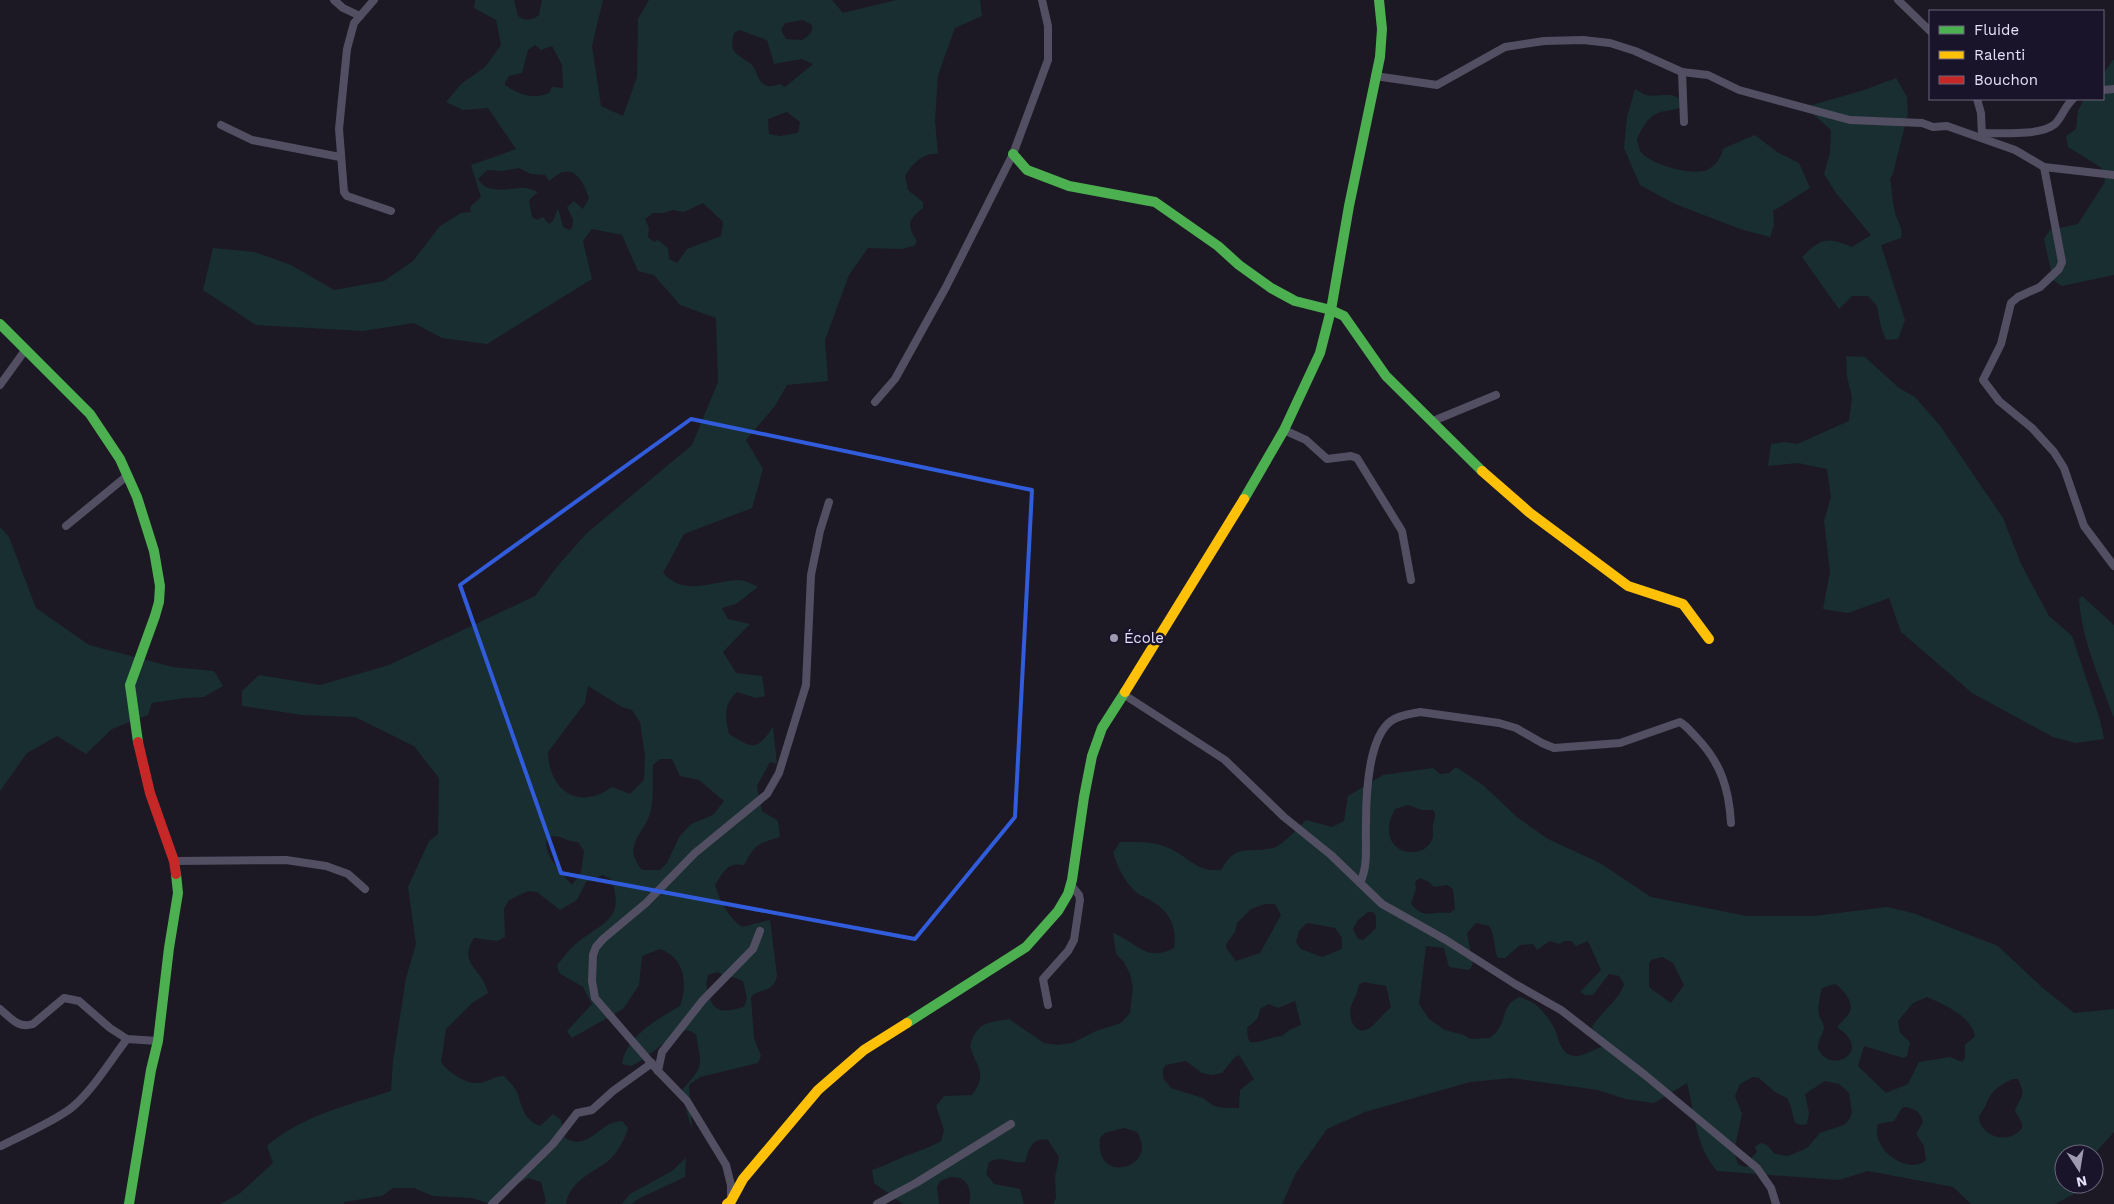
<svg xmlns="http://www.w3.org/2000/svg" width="2114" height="1204" viewBox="0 0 2114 1204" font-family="'Work Sans',sans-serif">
<rect width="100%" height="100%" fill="#1c1924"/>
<g fill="#192e30" fill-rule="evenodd">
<path d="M475 0H514L518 16C525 21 532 21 539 15L542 0H603L592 46 601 106 623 116 637 77 638 19 649 0H832L843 13 896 0H980L982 16 955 28 938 75 935 121 938 154C923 152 912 164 905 176L908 190 923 202V208C908 220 906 224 917 241L914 246 901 249 868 248 849 275 825 340 828 381 787 385 775 406 746 440 763 469 752 508 684 534 663 573C685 597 712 581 739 580 745 580 752 584 758 587L736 604 722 608 728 619 750 624 723 652 736 673 762 676 765 696 756 698 737 692C723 704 725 718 729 734 753 749 757 751 773 727L777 764 770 762 757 786 762 811 778 821 780 837C758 844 756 843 744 865 726 862 724 872 715 885 720 901 728 917 742 927L770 920 777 976C772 995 762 986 751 997L754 1038 761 1056 758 1063 700 1077 689 1085 692 1130 681 1091C704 1065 702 1069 696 1034L687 1030C666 1037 651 1057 631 1066L622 1064C626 1036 658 1019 680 1006 688 983 685 958 660 949L642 956 639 985 623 1009 572 1038 567 1031 592 1004 583 987 559 973 557 965C564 957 571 947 579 941 606 921 625 918 611 879L603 875 586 882 577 900 560 910 537 892 528 891 509 900 504 909 505 937 497 941 474 938C457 965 483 968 488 993L472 1003 446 1029 441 1062C448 1072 465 1084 478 1083 487 1083 494 1076 504 1076 508 1081 514 1086 517 1092 522 1107 524 1120 540 1126L553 1114 561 1120 565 1138C590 1152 599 1121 622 1121L628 1128C625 1139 617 1154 608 1161 592 1173 569 1182 566 1204H544L546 1201 541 1182 528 1178 511 1187 498 1203 491 1204 472 1198 433 1196 414 1188H393L382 1196 344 1202V1204H220L239 1194 273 1163 267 1146C301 1116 349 1105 391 1091L393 1061 406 978 416 944 408 887 429 841 438 834 439 778 414 746 355 717 303 715 242 706V691L259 675 320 685 389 665 535 596 560 563 587 533 692 445 718 382 716 318 680 305 654 275 638 271 622 235 592 229 583 241 592 279 487 344 442 338 414 323 363 331 256 325 203 290 213 248 255 252 291 265 334 290 384 281 413 261 440 226 461 213 471 212 470 207 481 197 471 165 516 149 488 108 463 110 446 102 461 84 485 67 501 45 496 20 474 8ZM803 20 812 25C813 33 808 36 802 40L786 39 781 30 785 23ZM739 30 767 40 774 64 801 59 813 64 785 87 780 84C757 93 759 71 751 64 746 60 735 55 733 49 731 44 733 38 734 33ZM535 45 541 50 552 46 562 65 563 88 552 87 549 93C533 100 519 94 505 85V82L509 76 522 73 528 50ZM787 112 800 122 798 133 780 136 769 134 768 119ZM519 168 531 174 545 175 549 181C553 178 559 173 563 172 578 168 585 187 589 198L583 209 574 201 567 207 573 219 572 228 569 230 563 227 558 208 553 221 549 224 543 217 537 220 532 217 529 200 538 192C533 190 528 188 523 188 508 188 487 195 478 179L487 170 502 171ZM703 203 723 222 721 236 687 249 677 263 669 259 668 248 658 240 654 242 648 237 649 228 645 219 653 213H663L673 210 684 212ZM588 686 622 707 632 710 640 722 645 756 644 780 630 794 612 787C579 811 549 791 548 752L585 703ZM660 759H672L680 776 699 780 724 801 713 815 691 824 679 837 667 863 660 870H642C620 844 647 833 651 809 654 795 652 779 653 765ZM554 836C563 837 569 842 578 842L584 851 581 872 572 885C562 874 540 852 548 837ZM717 972C726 977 734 976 743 981L747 998 744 1007C728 1011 714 1016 709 995 706 987 706 983 708 975Z"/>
<path d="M2114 59V275L2062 286 2053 280 2044 239 2050 230 2078 224 2105 182 2102 168 2068 147 2066 136 2076 129 2078 111 2084 99H2103V74Z"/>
<path d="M1896 78 1907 97 1908 114 1893 173 1890 179C1892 189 1892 198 1894 208 1895 219 1904 227 1901 238L1881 245 1905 320 1898 339 1886 340 1881 327 1877 306 1868 296H1852L1839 309 1802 257C1822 237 1827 237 1852 247L1871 235 1836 193 1824 174 1830 153 1831 130 1805 107 1864 90Z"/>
<path d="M1635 89C1639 91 1643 94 1646 95 1660 98 1677 89 1683 105 1675 112 1665 109 1656 114 1646 119 1642 129 1637 139 1638 143 1639 148 1640 151 1650 165 1692 176 1707 170 1717 165 1720 158 1724 148L1755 135 1777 152 1799 163 1810 188 1773 211 1774 225 1770 237 1743 230 1675 204 1640 185 1624 148 1627 117Z"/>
<path d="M1846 356 1865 357 1899 388 1915 397 1941 427 2003 518 2021 564 2049 616 2072 636 2100 720 2104 739 2076 743 2053 737 1972 693 1901 632 1889 598 1848 613 1823 609 1830 572 1824 521 1831 497 1827 469 1798 463 1768 466 1771 444 1786 442 1797 444 1849 421 1852 397 1847 377Z"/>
<path d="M0 527 9 537 36 608 89 645 173 667 214 671 223 686 204 697 184 698 152 703 148 715 112 729 86 754 57 736 27 753 0 791Z"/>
<path d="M2082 596 2114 625V718C2100 679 2082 641 2079 599Z"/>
<path d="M1456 767 1483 785 1517 817 1548 839 1600 863 1651 897 1747 916H1814L1887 907 1913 913 1998 946 2044 989 2074 1013 2114 1009V1132L2094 1154H2064V1184H2089V1186L2055 1204H1971L1953 1187 1868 1171 1839 1180 1717 1171C1695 1146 1695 1114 1687 1083L1654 1103 1625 1099 1598 1090 1512 1078 1470 1082 1365 1112 1327 1129 1296 1173 1282 1204H1053L1056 1198 1055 1177 1059 1157 1048 1140C1032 1137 1029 1149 1025 1162 1011 1164 1002 1155 989 1162L986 1174 994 1184 1020 1189 1024 1204H969C973 1192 968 1176 952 1177 948 1177 943 1180 940 1181L937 1187 939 1204H903L874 1183 872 1170C887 1165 901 1157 916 1152 925 1149 932 1146 941 1141L944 1130 936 1106 944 1096 972 1095C988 1073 977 1069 970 1046 977 1022 986 1023 1009 1019L1044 1043 1058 1045 1072 1043 1096 1031 1121 1023 1130 1013 1133 987 1130 974 1124 962 1116 954 1113 933C1137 942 1146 963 1174 948 1177 928 1171 913 1153 902 1146 897 1137 895 1131 887 1123 878 1117 865 1113 853L1120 842C1138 842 1154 841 1171 849 1191 859 1197 872 1221 870 1236 842 1248 854 1273 848 1282 846 1299 827 1306 820L1332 827 1344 821 1348 796 1383 775 1433 768 1440 774 1449 773ZM1408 805 1422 810H1433C1437 815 1434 818 1433 825 1432 829 1434 836 1432 840 1421 864 1372 852 1395 809ZM1420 878 1429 882 1434 887 1447 885 1453 889 1455 909 1450 913C1430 910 1426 921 1411 904L1416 888 1415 882ZM1265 904H1275L1281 915 1260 953 1236 961 1226 948V944L1235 932 1237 923 1251 909ZM1368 912H1373L1376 916V928L1363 940 1358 939 1353 929 1357 921ZM1307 923 1335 928 1342 938V949L1322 957 1301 949 1296 942 1299 931ZM1476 923 1489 926C1496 936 1493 948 1498 958H1505L1520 945 1533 944 1537 950 1550 941 1559 944 1565 941H1571L1576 946 1588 941 1601 970 1580 992 1586 995H1593L1609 974 1619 976 1624 984C1620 999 1601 1012 1592 1027L1602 1047C1594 1049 1584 1056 1576 1056 1559 1055 1560 1039 1554 1028 1551 1021 1545 1014 1540 1009 1536 1003 1527 1000 1520 997 1502 1004 1507 1017 1498 1030 1496 1033 1492 1036 1490 1038L1470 1039 1464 1035 1445 1030 1429 1019 1419 1004 1426 946 1444 948 1449 967 1469 970 1473 964 1467 933ZM1662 957 1673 963 1684 985 1671 1003 1649 987V964L1651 960ZM1363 982 1386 986 1391 1007C1385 1012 1373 1027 1368 1029 1354 1036 1348 1017 1351 1007 1353 999 1358 993 1359 985ZM1835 984C1842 988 1854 1002 1850 1011 1848 1017 1841 1022 1837 1027 1874 1052 1832 1073 1820 1052 1814 1044 1824 1035 1824 1026 1823 1023 1820 1019 1819 1015 1817 1006 1820 997 1822 988ZM1927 997C1945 1005 1970 1015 1975 1036L1965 1045V1058L1962 1062 1950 1057 1919 1062 1908 1084 1886 1093 1858 1066 1864 1046 1903 1058 1907 1056 1910 1042 1900 1033 1898 1021 1913 1003ZM1295 1001 1301 1025 1289 1030 1282 1036C1272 1036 1260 1044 1250 1042L1248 1038 1247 1028 1258 1018 1260 1009 1269 1004 1278 1008ZM1239 1055 1254 1079 1240 1090 1239 1108H1224L1214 1106 1203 1098 1171 1088 1163 1078V1069L1166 1065 1186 1061 1202 1073 1212 1075 1222 1073 1234 1058ZM1753 1077 1759 1078 1775 1092 1787 1098 1790 1104 1795 1123 1801 1125 1807 1124 1809 1113 1805 1094 1825 1081 1839 1084 1849 1093 1852 1113 1849 1120 1844 1125 1820 1133 1807 1148 1788 1156 1775 1154 1767 1145 1760 1143 1755 1147 1757 1152 1752 1157 1751 1166 1744 1167 1738 1164 1734 1151 1742 1114 1735 1096 1740 1084ZM2013 1079H2018C2027 1097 2020 1095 2015 1111L2022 1123V1128C2011 1144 1983 1139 1979 1119 1979 1113 1984 1110 1986 1105 1989 1092 2001 1084 2013 1079ZM1906 1107C1915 1109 1921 1112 1923 1122L1916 1134 1924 1146 1926 1160C1909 1176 1870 1150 1878 1124L1894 1121 1902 1108ZM1124 1128 1137 1132C1160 1168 1094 1187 1100 1138L1105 1133Z"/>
<path d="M686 1158 685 1177 638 1199 632 1204H622L630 1194 672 1171Z"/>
</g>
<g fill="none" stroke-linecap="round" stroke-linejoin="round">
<g stroke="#524f63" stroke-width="8">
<path d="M334 0 343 8 360 16"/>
<path d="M374 0 354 23 347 49 339 129 344 192 347 196 391 211"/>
<path d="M1898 0 1930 31"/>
<path d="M1682 72 1684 122"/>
<path d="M1375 76 1437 85 1505 47 1544 41 1583 40 1610 43 1635 51 1682 72 1708 75 1739 90 1850 120 1922 123 1933 127 1947 126 2015 150 2044 167 2114 175"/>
<path d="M2103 90 2114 89"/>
<path d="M1977 99 1981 113 1982 136"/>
<path d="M221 125 252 140 340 157"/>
<path d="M1982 133C2001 133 2041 136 2055 124 2062 117 2065 106 2073 99"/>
<path d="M2044 167 2062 262 2059 269 2040 287 2018 297 2011 303 2001 344 1983 380 1999 401 2032 428 2054 452 2064 468 2084 526 2114 566"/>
<path d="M0 385 26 349"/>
<path d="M875 402 895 379 946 287 1013 154 1048 60V26L1042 0"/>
<path d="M1433 421 1496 395"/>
<path d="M1284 430 1306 440 1327 459 1351 456 1357 458 1402 531 1411 580"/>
<path d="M66 526 128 475"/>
<path d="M1123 694 1225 760 1284 817 1331 855 1382 904 1446 940 1515 984 1561 1010 1645 1075 1757 1168 1771 1188 1776 1204"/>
<path d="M174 861 286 860 326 866 348 874 365 889"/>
<path d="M1360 883C1369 864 1365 844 1366 823 1366 796 1368 738 1391 721 1399 715 1410 714 1420 712L1499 723 1516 728 1542 743 1554 748 1620 743 1680 722C1687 726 1692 733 1697 738 1721 763 1729 789 1731 823"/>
<path d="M1048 1005 1043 979 1068 951 1074 940 1080 900 1079 895 1071 885"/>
<path d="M0 1009C11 1018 18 1029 33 1024L64 998 79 1001 110 1028 127 1039 158 1041"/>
<path d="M658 1071 662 1052 703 1000 753 949 760 931"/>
<path d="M1 1146C24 1134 49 1124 70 1109 91 1093 110 1061 127 1039"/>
<path d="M731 1200V1185L726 1165 687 1101 658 1071 595 998 592 981 593 955 596 947 603 939 646 903 695 853 767 794 779 773 806 685 811 575 820 531 829 502"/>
<path d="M492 1204 553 1144 577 1113 592 1110 613 1091 652 1063"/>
<path d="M877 1204 916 1183 1011 1124"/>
</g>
<g stroke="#4caf50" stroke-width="10">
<path d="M1013 154 1027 170 1069 186 1155 202 1218 246 1239 265 1271 288 1295 301 1331 310 1344 316 1386 376 1482 471"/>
<path d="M0 324 90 414 120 459 137 497 154 551 160 586 159 602 155 616 130 685 138 742"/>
<path d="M1244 499 1284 430 1320 353 1331 310 1349 206 1380 57 1382 29 1379 0"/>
<path d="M907 1023 1026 947 1058 911 1068 894 1072 880 1084 797 1092 756 1102 728 1125 692"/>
<path d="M129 1204 151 1070 158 1041 169 948 178 893 176 874"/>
</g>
<g stroke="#ffc107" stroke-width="10">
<path d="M1482 471 1530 513 1628 586 1683 604 1709 639"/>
<path d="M1125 692 1244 499"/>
<path d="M727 1204 731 1201 743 1179 818 1090 864 1050 907 1023"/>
</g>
<path stroke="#c62828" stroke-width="10" d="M138 742 150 793 174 861 176 874"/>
</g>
<path fill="none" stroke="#315cdc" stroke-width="4" stroke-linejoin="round" d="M691 419 1032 490 1015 817 915 939 561 873 460 585Z"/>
<circle fill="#9f9ab0" stroke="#191429" stroke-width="2" cx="1114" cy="638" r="5"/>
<g text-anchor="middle" stroke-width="5" stroke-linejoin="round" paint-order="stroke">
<g font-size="15" fill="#e5dffb" stroke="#191429" text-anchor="start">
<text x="1124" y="643">École</text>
</g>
</g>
<rect x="1929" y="10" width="175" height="90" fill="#191429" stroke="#6b657d"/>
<rect x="1939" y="26" width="25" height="8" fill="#4caf50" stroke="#6b657d"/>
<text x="1974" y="35" font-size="15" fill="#e5dffb">Fluide</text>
<rect x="1939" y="51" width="25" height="8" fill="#ffc107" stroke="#6b657d"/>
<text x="1974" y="60" font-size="15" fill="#e5dffb">Ralenti</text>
<rect x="1939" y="76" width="25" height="8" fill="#c62828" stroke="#6b657d"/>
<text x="1974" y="85" font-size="15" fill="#e5dffb">Bouchon</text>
<g transform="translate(2079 1169) rotate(168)"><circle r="24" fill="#191429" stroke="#6b657d"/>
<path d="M0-4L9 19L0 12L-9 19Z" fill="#9f9ab0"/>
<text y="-8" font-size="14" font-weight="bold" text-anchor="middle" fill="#e5dffb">N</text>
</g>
</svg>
